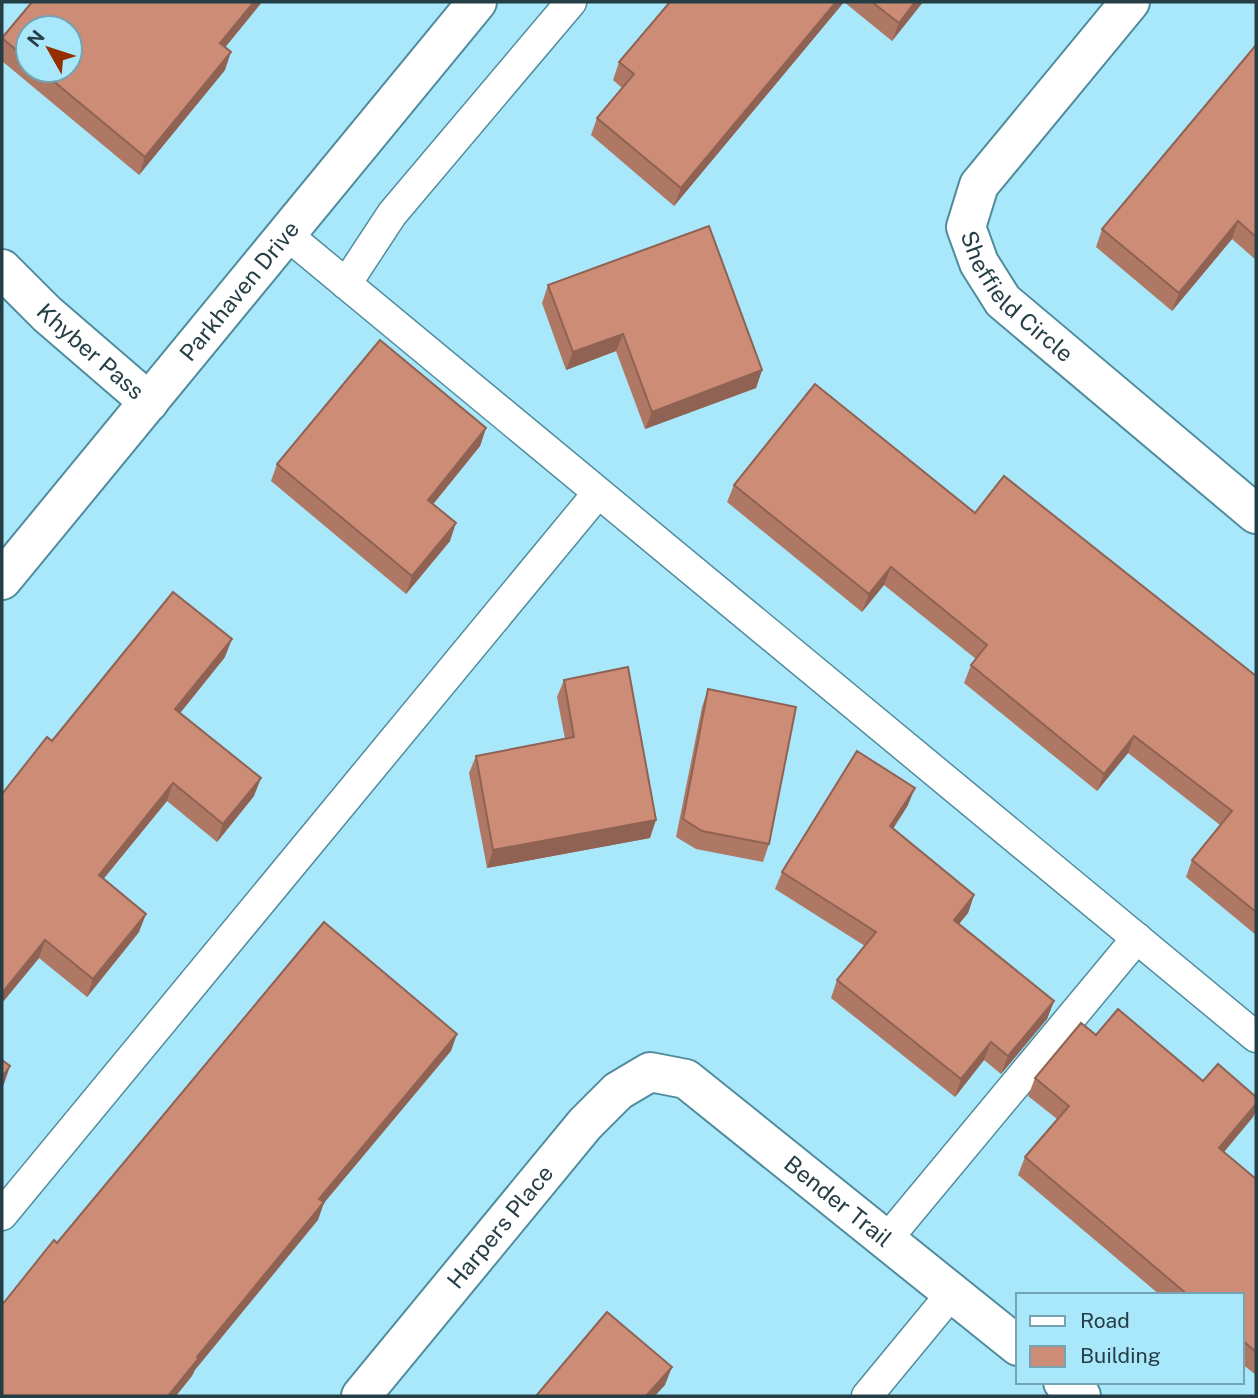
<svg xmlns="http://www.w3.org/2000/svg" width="1258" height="1398" viewBox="0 0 1258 1398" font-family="'Public Sans',sans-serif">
<rect width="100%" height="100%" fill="#a9e7fa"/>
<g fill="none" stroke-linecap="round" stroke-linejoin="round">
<g stroke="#508c9d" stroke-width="33">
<g id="service">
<path d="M286 234 1256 1037"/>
<path d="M346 284 392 214 571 2"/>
<path d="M2 1215 598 493"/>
<path d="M887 1239 1137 938"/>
<path d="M867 1396 952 1293"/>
</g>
</g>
<g stroke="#508c9d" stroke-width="42">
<g id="minor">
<path id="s1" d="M1130 2 979 185 966 227 979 263 1003 301 1256 514"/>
<path id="s2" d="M2 269 47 314 149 402"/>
<path d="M1063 1382 1081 1396"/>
<path id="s3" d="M361 1396 585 1124 618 1091 650 1072 686 1079 1018 1346"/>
</g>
</g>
<g stroke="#508c9d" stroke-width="42">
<g id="tertiary">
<path id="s4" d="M2 580 477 2"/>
</g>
</g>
<use href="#service" stroke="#fff" stroke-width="30"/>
<use href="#minor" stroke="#fff" stroke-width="38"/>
<use href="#tertiary" stroke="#fff" stroke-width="38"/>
</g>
<g fill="#af7865" fill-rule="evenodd">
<path d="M32 2H262L225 47V70L139 175 2 61V38ZM28 28 70 70H28Z"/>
<path d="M670 2H923L892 41 844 2 674 206 591 135 597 118 622 88 613 80 619 62Z"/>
<path d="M1256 45V260L1232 239 1172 311 1096 247 1102 229Z"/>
<path d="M548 285 762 370 756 388 645 429 616 351 566 370 542 303Z"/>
<path d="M486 428 480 446 433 504 450 541 406 594 271 481 277 464Z"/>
<path d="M734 485 975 513 1256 676V935L1186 877 1192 860 1220 825 1128 753 1097 791 964 683 971 665 976 659 884 585 862 612 727 502Z"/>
<path d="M225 657 180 713 254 796 217 842 167 801 103 879 139 932 87 997 39 958 2 1003V794Z"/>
<path d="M564 680 650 838 487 868 469 773 476 756 565 739 557 697Z"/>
<path d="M708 689 769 844 763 862 696 849 676 837 702 707Z"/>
<path d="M908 805 893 829 974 895 968 913 959 924 1054 1001 1047 1019 1001 1074 984 1060 955 1097 831 998 837 980 865 946 775 889 782 872Z"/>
<path d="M1096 1035 1203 1081 1256 1097V1110L1253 1117 1224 1152 1256 1179V1375L1242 1364V1295H1160L1018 1175 1025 1157 1057 1119 1028 1096 1035 1078Z"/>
</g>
<g fill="#8f6253">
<path d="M254 2H262L214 61 220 43Z"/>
<path d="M836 2H844L674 206 681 188Z"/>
<path d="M915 2H923L892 41 899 23Z"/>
<path d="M231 52 225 70 139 175 145 157Z"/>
<path d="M1238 221 1232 239 1172 311 1179 293Z"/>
<path d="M623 334 616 351 566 370 573 352Z"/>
<path d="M762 370 756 388 645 429 652 412Z"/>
<path d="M486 428 480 446 422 518 428 500Z"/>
<path d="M456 523 450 541 406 594 412 576Z"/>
<path d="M891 567 884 585 862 612 869 594Z"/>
<path d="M232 639 225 657 169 727 175 709Z"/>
<path d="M1134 736 1128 753 1097 791 1104 774Z"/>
<path d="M261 778 254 796 217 842 223 824Z"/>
<path d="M173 783 167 801 92 893 99 875Z"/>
<path d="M915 788 908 805 883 844 890 826Z"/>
<path d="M656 820 650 838 487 868 493 850Z"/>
<path d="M974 895 968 913 947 938 954 920Z"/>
<path d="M146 914 139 932 87 997 93 979Z"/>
<path d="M45 940 39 958 2 1003V993Z"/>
<path d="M1054 1001 1047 1019 1001 1074 1008 1056Z"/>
<path d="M457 1034 451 1051 324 1203 318 1220 195 1370 192 1376 176 1396H168L319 1199Z"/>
<path d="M991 1042 984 1060 955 1097 961 1079Z"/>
<path d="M10 1066 4 1084 2 1087V1077Z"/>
<path d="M1256 1104V1110L1253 1117 1212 1166 1219 1148Z"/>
<path d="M672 1367 665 1385 655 1396H646Z"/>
</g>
<g fill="#cc8c76" stroke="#8f6253" stroke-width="2">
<path d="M32 2H254L220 43 231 52 145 157 40 70H70V28H28V60L2 38Z"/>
<path d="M670 2H836L681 188 597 118 634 74 619 62Z"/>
<path d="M872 2H915L899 23Z"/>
<path d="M1256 45V237L1238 221 1179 293 1102 229Z"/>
<path d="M709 226 762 370 652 412 623 334 573 352 548 285Z"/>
<path d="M380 340 486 428 428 500 456 523 412 576 277 464Z"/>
<path d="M815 384 975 513 1004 476 1256 676V912L1192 860 1232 811 1134 736 1104 774 971 665 987 645 891 567 869 594 734 485Z"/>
<path d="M173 592 232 639 175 709 261 778 223 824 173 783 99 875 146 914 93 979 45 940 2 993V794L47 737 52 741Z"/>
<path d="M628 667 656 820 493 850 476 756 574 737 564 680Z"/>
<path d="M708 689 796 707 769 844 702 831 683 819Z"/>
<path d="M857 751 915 788 890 826 974 895 954 920 1054 1001 1008 1056 991 1042 961 1079 837 980 876 932 782 872Z"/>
<path d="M324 922 457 1034 319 1199 324 1202 197 1357 199 1358 168 1396H2V1305L54 1240 57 1243Z"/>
<path d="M1118 1009 1203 1081 1218 1064 1256 1097V1104L1219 1148 1256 1179V1352L1242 1340V1295H1188L1025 1157 1069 1106 1035 1078 1081 1023 1096 1035Z"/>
<path d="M2 1060 10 1066 2 1077Z"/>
<path d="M607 1312 672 1367 646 1396H536Z"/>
</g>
<g text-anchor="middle" stroke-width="5" stroke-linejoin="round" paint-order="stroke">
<g font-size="23" fill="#253e46" stroke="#a9e7fa">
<text dy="8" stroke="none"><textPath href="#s4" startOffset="374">Parkhaven Drive</textPath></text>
<text dy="8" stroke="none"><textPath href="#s1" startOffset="369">Sheffield Circle</textPath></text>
<text dy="8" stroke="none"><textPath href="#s2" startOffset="121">Khyber Pass</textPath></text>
<text dy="8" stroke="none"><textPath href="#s3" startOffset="668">Bender Trail</textPath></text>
<text dy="8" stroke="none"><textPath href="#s3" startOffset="219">Harpers Place</textPath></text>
</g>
</g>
<rect width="1258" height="1398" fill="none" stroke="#253e46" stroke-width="7"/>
<rect x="1016" y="1293" width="228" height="91" fill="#a9e7fa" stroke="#74a3b2" stroke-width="2"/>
<rect x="1030" y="1316" width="35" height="10" fill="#ffffff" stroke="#74a3b2" stroke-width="2"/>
<text x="1080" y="1328" font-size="21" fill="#253e46">Road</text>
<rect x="1030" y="1346" width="35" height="21" fill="#cc8c76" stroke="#74a3b2" stroke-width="2"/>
<text x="1080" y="1363" font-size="21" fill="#253e46">Building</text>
<g transform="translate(49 49) rotate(309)"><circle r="33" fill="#a9e7fa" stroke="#74a3b2" stroke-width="2"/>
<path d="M0-5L12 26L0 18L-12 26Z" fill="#952f02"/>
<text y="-10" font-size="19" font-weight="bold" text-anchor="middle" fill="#253e46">N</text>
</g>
</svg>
